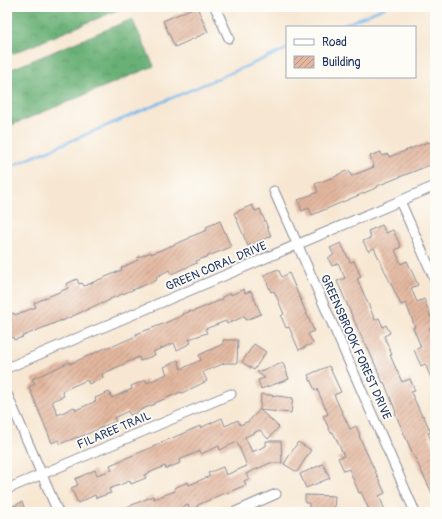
<svg xmlns="http://www.w3.org/2000/svg" width="442" height="519" viewBox="0 0 442 519" font-family="Pangolin,sans-serif">
<defs>
<pattern id="forest-crowns" width="20" height="18" patternUnits="userSpaceOnUse"><rect width="20" height="18" fill="#69b076"/><path d="M2 6a3 3 0 1 1 6 0M12 15a3 3 0 1 1 6 0" fill="none" stroke="#569064"/></pattern>
<pattern id="building-hatch" width="6" height="6" patternUnits="userSpaceOnUse"><rect width="6" height="6" fill="#e3b79f"/><path d="M-1 1l2-2M0 6l6-6M5 7l2-2" fill="none" stroke="#b79585"/></pattern>
</defs>
<rect width="100%" height="100%" fill="#fdfcf7"/>
<filter id="ink" filterUnits="userSpaceOnUse"><feTurbulence type="fractalNoise" baseFrequency=".025" numOctaves="2"/><feDisplacementMap in="SourceGraphic" scale="8" xChannelSelector="R" yChannelSelector="G"/><feConvolveMatrix kernelMatrix="1 2 1 2 8 2 1 2 1" color-interpolation-filters="sRGB"/></filter>
<filter id="wash" filterUnits="userSpaceOnUse"><feTurbulence type="fractalNoise" baseFrequency=".012" numOctaves="4" result="noise"/><feDisplacementMap in="SourceGraphic" scale="16" xChannelSelector="R" yChannelSelector="G"/><feGaussianBlur stdDeviation="0.9" result="paint"/><feColorMatrix in="noise" values="0 0 0 0 0 0 0 0 0 0 0 0 0 0 0 0 0 1.4 0 .05"/><feComposite in="paint" operator="in"/></filter>
<g filter="url(#wash)">
<rect width="100%" height="100%" fill="#f7e7d2"/>
<g fill="url(#forest-crowns)" stroke="#42706a">
<path d="M7 7H125L7 56Z"/>
<path d="M132 19 154 66 7 127V71Z"/>
</g>
<g fill="none" stroke-linecap="round" stroke-linejoin="round">
<g stroke="#79b7ec" stroke-width="2.5">
<path d="M339 27 386 7"/>
<path d="M7 168 287 49"/>
</g>
</g>
<g id="blocks">
<g fill="url(#building-hatch)">
<path d="M195 7H197L208 32 175 47 163 21Z"/>
<path d="M435 141V163L377 186 378 187 312 215 309 208 302 211 298 200 318 192 315 184 337 176V175L349 170 351 176 374 167 370 156 381 152 382 156 388 154 389 157 428 142 429 143Z"/>
<path d="M252 205 255 211 260 209 271 236 248 246 234 213Z"/>
<path d="M220 221 231 247 196 261 197 263 171 274 169 270 156 277 157 280 110 299V300L101 304V303L62 321V320L23 336V337L14 340 13 337 7 339V315L14 313 15 315 36 307 34 303 68 288 66 284 77 279 79 284 82 283 84 286 122 270 121 268 138 260 137 258 151 252V254L190 238V237L207 230 206 227Z"/>
<path d="M382 225 386 233 393 230 401 247 395 250 401 264 407 261 418 285 411 288 417 302 424 299 434 325 429 328 435 341V387L425 364 421 366 414 350 421 347 413 328 415 327 406 303 401 305 374 248 368 251 363 241 371 238 368 231Z"/>
<path d="M341 243 350 262 354 261 361 277 357 279 367 301 375 320 379 318 383 327 386 325 390 333 384 336 392 355H390L402 382 410 379 415 391 411 392 422 416 423 415 431 432 428 433 435 450V499L412 452 395 413 396 412 384 382 383 383 366 344H365L356 325 337 281 345 278 338 263 332 266 328 258 334 255 330 248Z"/>
<path d="M278 269 282 277 289 273 314 331 308 334 313 343 299 350 289 327 286 328 281 316 284 314 274 291 271 292 264 275Z"/>
<path d="M244 289 245 293 251 291 261 314 246 320 245 316 227 324 226 321 205 329 207 333 189 339 191 343 177 350 174 343 153 352 155 355 140 361 139 357 102 374 103 378 89 384 87 380 62 391 64 396 52 401 58 415 74 407 76 410 96 401 95 398 109 392 112 398 132 389 131 386 146 380 147 383 167 374 164 367 178 360 181 369 201 360 199 355 223 344V340H238L237 363H225L203 372 207 381 182 393 181 392 155 403V404L138 411V412L130 415 128 411 114 418 116 421 78 438 77 437 60 444 58 440 52 443 29 387 35 384 32 379 70 362V364L110 346 111 347 136 336V334L163 324 183 315 182 314 191 311 192 312 223 299 222 297 231 293V295Z"/>
<path d="M254 344 266 352 254 370 242 362Z"/>
<path d="M283 363 289 379 261 389 258 380 265 378 257 372Z"/>
<path d="M329 366 341 392 334 395 350 429 356 426 360 435 359 436 385 493 379 496 386 512H370L361 492 359 493 349 469 344 471 338 458 344 456 333 432 331 433 323 416 328 414 317 389 315 390 308 375Z"/>
<path d="M261 394 293 398 291 413 260 410 279 427 268 439 260 430 245 437 252 452 266 446V441H281L282 463H270L246 474 249 479 244 481 246 485 224 494V493L198 505V506L190 510 188 505 171 512H116L153 496 154 499 175 491 174 488 188 482 189 485 210 476 208 473 223 467 226 475 247 466 237 442 220 450 219 446 201 454 200 451 179 460 180 463 166 469 165 466 144 475 146 478 131 484 130 481 109 489 111 493 96 498 95 495 78 503 71 488 78 485 75 479 95 470 97 475 112 470 110 465 162 443 161 442 170 439 200 426V428L222 418 225 426 238 420 240 425 249 421 260 409Z"/>
<path d="M298 442 311 450 297 472 284 464Z"/>
<path d="M323 464 330 478 306 488 300 474Z"/>
<path d="M305 495 335 496 334 511 309 510V503H305Z"/>
<path d="M22 502 26 512H7V509Z"/>
</g>
</g>
</g>
<g filter="url(#ink)">
<use href="#blocks" fill-opacity="0" stroke="#898b98" stroke-width="1"/>
<g fill="none" stroke-linecap="round" stroke-linejoin="round">
<g stroke="#898b98" stroke-width="11">
<g id="minor">
<path d="M215 7 229 38"/>
<path d="M274 191 415 512"/>
<path d="M400 201 435 280"/>
<path d="M7 368 435 186"/>
<path d="M7 394 58 512"/>
<path d="M7 489 231 394"/>
<path d="M235 512 276 494"/>
</g>
</g>
<use href="#minor" stroke="#fff" stroke-width="9"/>
</g>
</g>
<g text-anchor="middle" stroke-width="3.5" stroke-linejoin="round" paint-order="stroke">
<g font-size="12" fill="#1b2f5e" stroke="#fdfcf7">
<text transform="translate(216 266) rotate(-23)" y="4">GREEN CORAL DRIVE</text>
<text transform="translate(356 347) rotate(66)" y="4">GREENSBROOK FOREST DRIVE</text>
<text transform="translate(114 430) rotate(-23)" y="4">FILAREE TRAIL</text>
</g>
</g>
<rect width="442" height="519" fill="none" stroke="#fdfcf7" stroke-width="24"/>
<rect x="286" y="26" width="130" height="52" fill="#fdfcf7" stroke="#a3aaba"/>
<rect x="294" y="39" width="20" height="6" fill="#ffffff" stroke="#a3aaba"/>
<text x="322" y="46" font-size="12" fill="#1b2f5e">Road</text>
<rect x="294" y="56" width="20" height="12" fill="url(#building-hatch)" stroke="#a3aaba"/>
<text x="322" y="66" font-size="12" fill="#1b2f5e">Building</text>
</svg>
